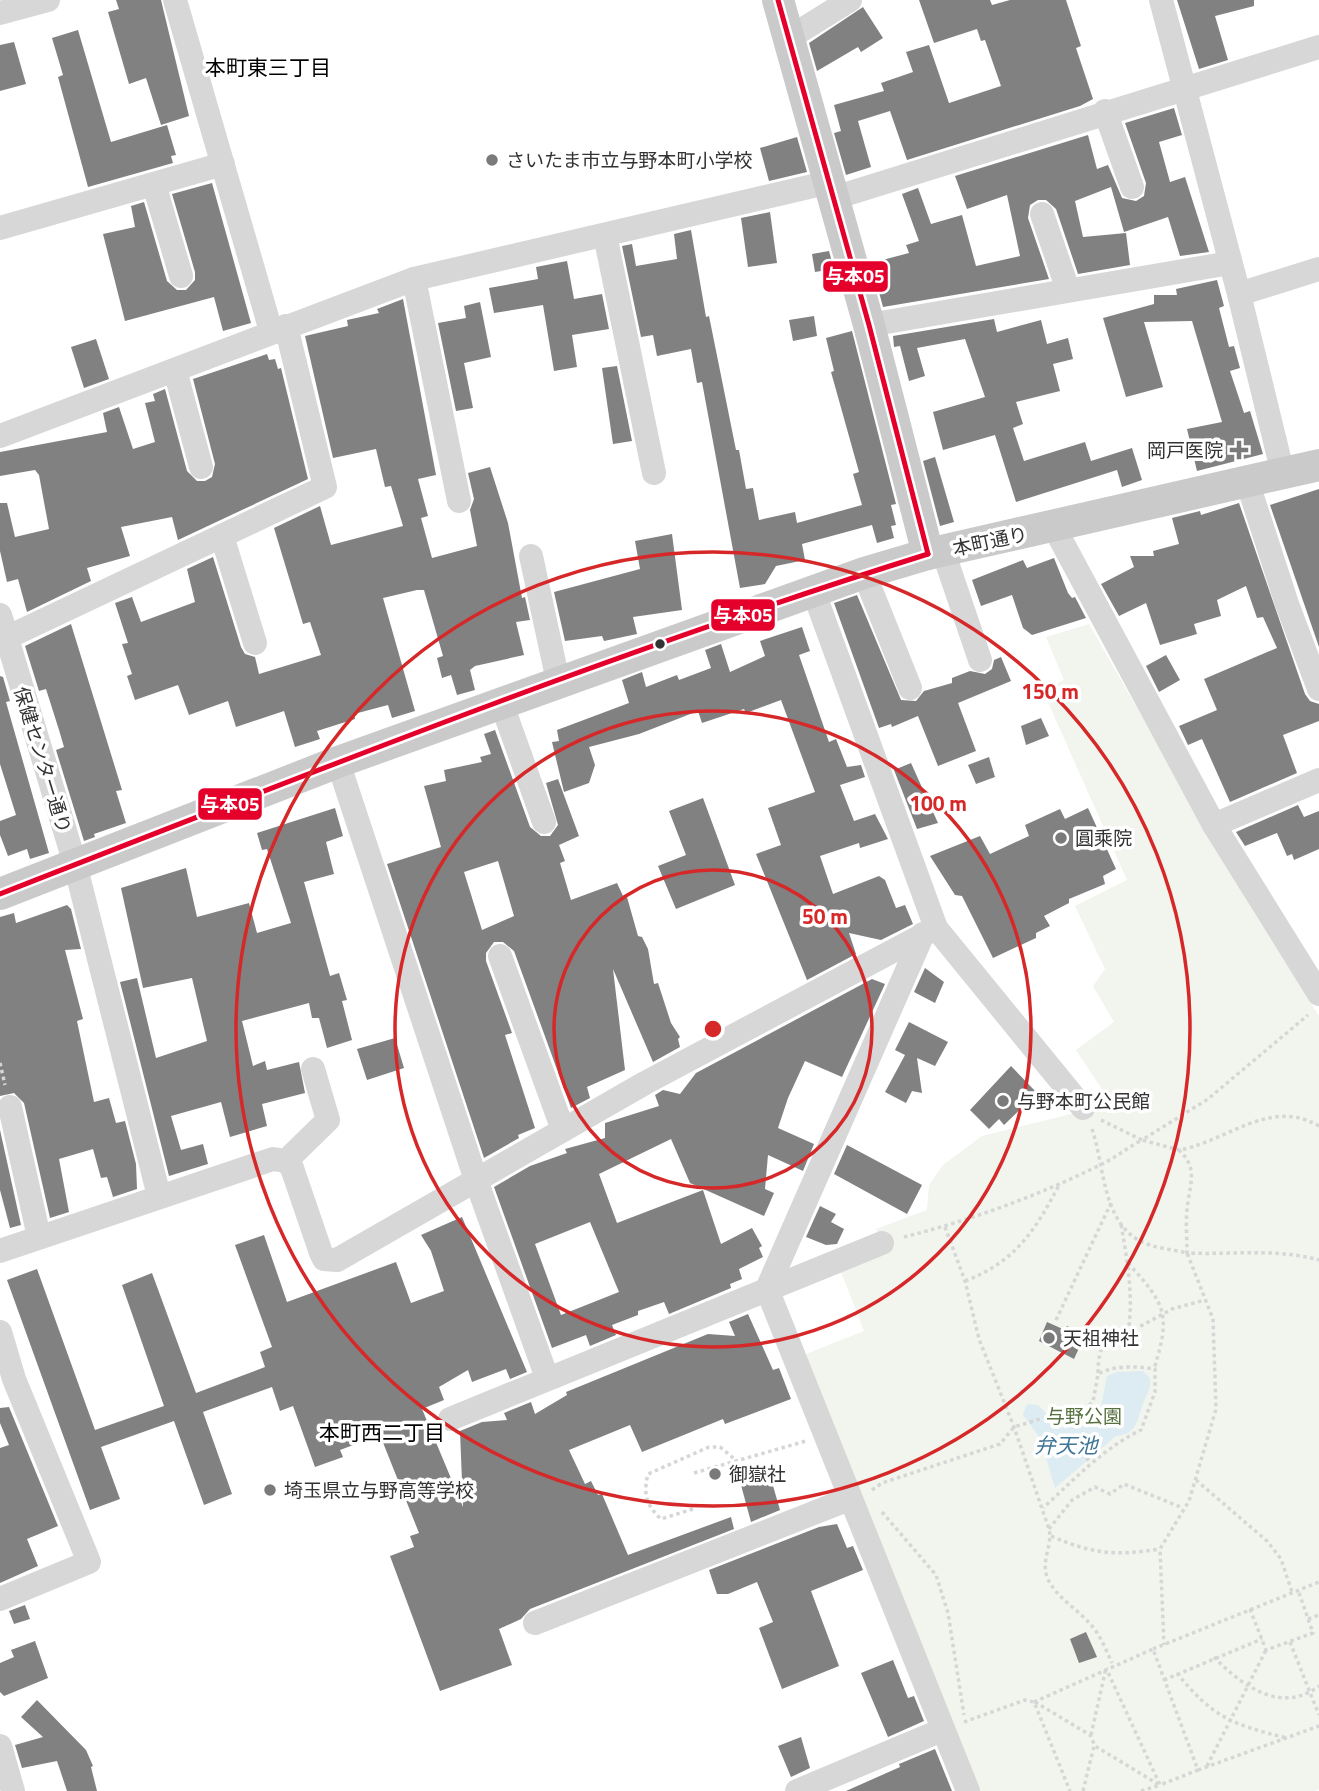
<svg xmlns="http://www.w3.org/2000/svg" width="1319" height="1791" viewBox="0 0 1319 1791" font-family="'Titillium Web','Noto Sans JP',sans-serif">
<rect width="100%" height="100%" fill="#fff"/>
<path fill="#f1f5ed" d="M1089 624 1253 911 1319 1016V1789L1315 1791H979L806 1354 864 1331 841 1272 886 1254 876 1229 927 1210 929 1185 943 1165 982 1136 1071 1114 1107 1097 1076 1050 1114 1022 1093 986 1105 969 1075 906 1127 880 1043 691 1064 680 1046 637Z"/>
<path fill="#ddebf3" d="M1143 1371 1150 1378C1151 1388 1149 1390 1145 1399 1137 1417 1139 1434 1116 1436L1055 1488 1040 1438 1023 1415 1027 1404 1038 1405 1056 1423 1082 1420 1101 1406 1107 1376 1117 1372Z"/>
<g fill="#818181" fill-rule="evenodd">
<path d="M116 0H161L189 116 161 125 146 78 129 84 108 12 119 9Z"/>
<path d="M919 0H990L992 5 1010 0H1066L1081 46 1076 48 1093 99 1080 106 907 160 890 111 858 121 871 167 846 175 834 133 841 131 834 105 884 91 881 83 913 72 906 52 929 45 949 103 1001 86 985 40 981 41 977 29 934 43Z"/>
<path d="M1177 0H1254V6L1215 16 1228 60 1199 69Z"/>
<path d="M863 7 883 38 861 52 858 47 817 71 809 43Z"/>
<path d="M78 30 111 142 167 125 176 155 171 156 173 163 88 187 58 77 63 75 52 38Z"/>
<path d="M14 42 26 84 0 91V45Z"/>
<path d="M1174 108 1182 135 1159 142 1170 182 1185 177 1209 252 1180 256 1168 217 1124 232 1111 187 1075 201 1083 237 1126 233 1130 265 1078 274 1056 209 1046 200H1038L1030 205 1028 218 1049 279 883 307 871 263 909 253 906 245 919 241 902 194 918 188 931 224 962 215 976 266 1020 256 1007 195 967 209 955 176 1088 135 1097 169 1108 165 1122 198 1136 201 1144 196 1146 183 1125 123Z"/>
<path d="M797 137 807 172 769 181 760 148Z"/>
<path d="M212 183 251 323 223 331 214 297 125 321 103 234 135 227 131 206 144 202 167 281 177 290H186L195 280V272L172 194Z"/>
<path d="M770 212 777 263 748 267 741 218Z"/>
<path d="M691 230 706 317 709 316 736 450H739L746 489 753 488 759 520 795 512 797 523 862 505 853 474 859 472 831 372 834 371 826 338 852 331 896 504 891 505 896 525 891 526 894 538 877 543 872 525 802 544 805 560 776 566 765 584 740 588 702 382 697 383 691 349 657 356 653 335 641 337 622 246 632 244 636 266 677 259 674 234Z"/>
<path d="M829 251 834 269 815 272 812 254Z"/>
<path d="M567 261 574 299 602 294 609 329 572 335 577 367 554 371 543 305 494 313 489 288 538 279 536 267Z"/>
<path d="M1217 280 1224 306 1219 308 1229 347 1234 346 1240 368 1230 371 1244 413 1250 411 1263 454 1197 471 1187 429 1222 422 1192 321 1144 322 1163 387 1126 397 1103 318 1154 304V295H1177L1176 289Z"/>
<path d="M403 299 436 475 418 479 428 516 421 518 432 558 477 546 470 510 474 499 468 473 490 467 508 523 522 598 525 597 530 620 516 622 524 655 475 666 470 670 475 690 457 695 451 675 442 678 437 658 443 656 424 590H417L383 598 415 711 392 718 388 705 354 714 355 719 317 731 320 739 295 747 284 711 236 727 228 701 189 715 178 685 135 700 127 676 132 674 122 644 128 643 115 603 132 597 141 622 195 602 187 569 213 557 241 647 245 654 255 657 259 674 321 655 310 622 303 624 274 528 320 506 331 545 403 526 391 486 385 487 376 449 333 458 305 336 348 326 347 320 379 313 377 309Z"/>
<path d="M480 302 491 357 464 363 473 408 456 411 438 323 466 318 464 306Z"/>
<path d="M814 316 817 336 793 341 789 320Z"/>
<path d="M994 319 997 332 1041 320 1047 344 1068 338 1073 359 1053 364 1060 391 1016 402 1023 424 1013 428 1024 461 1085 442 1091 461 1132 448 1142 480 1122 487 1117 470 1016 502 995 435 943 450 933 412 985 397 965 339 917 348 925 376 909 381 900 346 894 347 893 336Z"/>
<path d="M96 339 109 379 84 388 71 347Z"/>
<path d="M267 354 269 360 275 359 278 369 281 368 308 479 178 540 172 517 121 527 130 556 87 568 91 581 27 612 18 579 7 582 0 551V503H7L15 537 49 529 39 475 35 470 0 476V452L107 432 103 413 119 407 133 449 155 442 145 403 155 401 153 394 165 389 187 471 197 481H205L212 477 215 464 193 379Z"/>
<path d="M617 366 632 441 613 444 602 368Z"/>
<path d="M935 457 954 522 940 526 923 461Z"/>
<path d="M1319 489V647L1270 505Z"/>
<path d="M1239 503 1305 694 1310 701 1319 704V721L1283 735 1297 773 1230 802 1202 739 1188 745 1179 726 1217 710 1204 679 1277 648 1263 617 1257 618 1246 586 1217 600 1221 616 1194 624 1197 634 1160 645 1146 603 1119 616 1101 584 1134 567 1130 556H1154L1153 551 1179 544 1172 518 1200 511 1201 515Z"/>
<path d="M672 534 682 610 633 617 637 634 604 641 602 636 565 641 554 592 640 569 635 541Z"/>
<path d="M1054 558 1068 593 1072 598 1075 597 1086 618 1032 635 1023 628 1012 595 981 606 972 580 1023 560 1027 568Z"/>
<path d="M857 595 901 700 916 701 924 691 952 683V678L970 671 985 674 992 669 994 660 1001 657 1011 681 958 703 976 751 938 766 918 716 892 727 891 724 879 728 834 603Z"/>
<path d="M71 624 122 790 116 791 126 823 94 834 95 837 84 841 56 750 64 747 59 730 46 689 39 691 25 646Z"/>
<path d="M802 627 810 651 799 655 829 742 836 739 847 767 861 765 865 777 840 785 854 821 875 814 888 839 860 848 859 843 820 856 833 894 879 876 885 880 896 908 905 905 913 924 881 940 849 933 856 954 807 980 756 854 781 845 768 808 815 792 781 700 746 713 744 709 702 723 698 711 639 734 589 747 595 765 589 783 564 792 552 742 559 741 557 730 629 703 622 680 642 672 646 687 677 675 679 680 711 668 705 650 721 644 730 672 765 656 760 641Z"/>
<path d="M1166 655 1180 680 1159 692 1146 666Z"/>
<path d="M0 676 3 677 10 701 6 702 49 853 30 859 27 849 8 856 0 835V821L16 815 0 764Z"/>
<path d="M1041 718 1049 736 1026 745 1021 726Z"/>
<path d="M495 730 530 827 541 836H550L558 825 546 783 558 779 579 836 559 845 565 861 560 863 571 900 617 883 624 898 627 897 638 936 642 937 648 949 654 984 658 983 671 1023 680 1037 678 1039 680 1047 653 1062 613 969 625 1070 587 1087 590 1098 571 1108 514 951 503 942H494L486 953V961L512 1033 505 1035 535 1128 518 1135 519 1138 484 1158 387 864 441 847 424 786 446 781 444 770 482 762 480 757 491 754 484 734ZM498 861 514 916 482 930 464 872Z"/>
<path d="M989 757 995 777 976 784 968 765Z"/>
<path d="M911 763 938 823 917 829 894 770Z"/>
<path d="M703 798 735 885 676 909 658 866 686 855 669 811Z"/>
<path d="M1298 805 1304 817 1319 811V849L1294 860 1292 854 1287 856 1277 833 1245 846 1236 832Z"/>
<path d="M335 808 343 836 326 842 334 874 304 882 330 976 339 973 347 1000 342 1001 352 1040 327 1048 319 1018H312L309 1003 242 1021 253 1066 265 1061 267 1070 299 1062 305 1093 262 1104 267 1126 230 1137 221 1102 171 1116 181 1150 203 1144 208 1164 169 1176 120 982 137 978 156 1058 207 1041 192 978 143 988 121 888 186 868 197 917 249 903 257 933 291 923 267 849 262 850 257 833Z"/>
<path d="M1088 808 1116 869 1103 876 1105 884 1069 899V903L1044 916 1050 926 1036 933V938L993 958 962 896 955 895 930 856 980 836 990 854 1029 836 1025 825 1060 809 1065 819Z"/>
<path d="M67 905 71 909 81 949 65 950 83 1019 77 1021 94 1102 109 1098 116 1123 125 1121 136 1164 137 1189 113 1197 107 1177 101 1178 93 1149 59 1159 69 1212 50 1218 24 1103 14 1093 0 1096V917L14 913 16 923Z"/>
<path d="M925 968 944 982 935 1003 914 992Z"/>
<path d="M872 979 885 984 842 1077 805 1061 788 1098 778 1128 814 1144 803 1171 768 1155 765 1189 774 1193 764 1216 690 1183 671 1139 599 1174 617 1223 703 1190 721 1244 752 1228 762 1246 759 1248 763 1257 739 1269 742 1279 730 1284 731 1288 669 1314 664 1302 638 1311V1315L612 1325 616 1335 590 1346 586 1335 552 1348 494 1187 530 1166 567 1153 565 1149 605 1138V1123L659 1106 655 1095 663 1090 680 1094 696 1073ZM590 1222 619 1292 561 1315 535 1244Z"/>
<path d="M909 1022 948 1042 935 1066 917 1058 922 1093 912 1091 906 1103 885 1092 905 1055 895 1050Z"/>
<path d="M395 1038 404 1068 367 1080 357 1049Z"/>
<path d="M1011 1066 1037 1093 1004 1125 999 1119 989 1129 970 1110Z"/>
<path d="M0 1130 21 1225 10 1228 0 1190Z"/>
<path d="M847 1145 922 1185 907 1214 834 1174Z"/>
<path d="M820 1206 836 1214 831 1222 844 1229 837 1244 826 1245 806 1237Z"/>
<path d="M462 1217 527 1372 510 1379 506 1369 472 1382 468 1370 439 1387 444 1400 422 1409 463 1507 460 1431 482 1422 507 1420 504 1413 531 1402 535 1414 567 1395 566 1392 708 1334 735 1336 729 1322 748 1314 773 1370 779 1368 791 1399 725 1424 723 1419 642 1452 630 1425 569 1450 585 1484 591 1481 598 1495 602 1494 628 1555 731 1517 734 1529 530 1609 521 1619 499 1629 512 1665 440 1691 390 1556 414 1547 410 1536 419 1533 380 1435 340 1450 343 1457 315 1467 293 1406 280 1411 272 1387 203 1412 232 1494 204 1505 174 1421 101 1447 120 1499 90 1510 7 1280 37 1269 95 1430 164 1406 122 1285 152 1273 196 1393 265 1367 260 1352 272 1347 235 1245 264 1235 287 1302 396 1262 411 1303 444 1291 431 1251 421 1235Z"/>
<path d="M1047 1322 1065 1330 1067 1326 1085 1335 1074 1359 1039 1341Z"/>
<path d="M9 1407 58 1526 27 1539 38 1566 0 1583V1448L9 1445 0 1423V1408Z"/>
<path d="M767 1465 780 1510 751 1522 738 1474Z"/>
<path d="M837 1524 847 1548 853 1546 863 1570 811 1591 839 1666 782 1689 759 1628 773 1622 757 1582 728 1594H717L709 1570 819 1527Z"/>
<path d="M25 1605 30 1619 14 1624 9 1611Z"/>
<path d="M1086 1632 1097 1657 1079 1663 1070 1639Z"/>
<path d="M35 1641 48 1678 4 1696 0 1692V1663L14 1657 11 1650Z"/>
<path d="M893 1660 908 1698 914 1696 924 1721 888 1737 861 1673Z"/>
<path d="M37 1700 86 1750 93 1766 91 1767 97 1791H67L57 1761 22 1768 15 1745 43 1737 21 1717Z"/>
<path d="M801 1737 810 1768 791 1777 778 1746Z"/>
<path d="M935 1749 952 1791H846L900 1767 899 1764Z"/>
</g>
<g fill="none" stroke-linecap="round" stroke-linejoin="round">
<g stroke="#d6d6d6" stroke-width="3.5" stroke-dasharray="3.5 3.5" stroke-linecap="butt">
<path d="M0 1063 5 1085"/>
<path d="M1101 1120 1142 1140 1208 1099 1308 1015"/>
<path d="M1319 1126C1270 1097 1226 1142 1179 1150 1197 1167 1191 1181 1188 1202 1185 1218 1187 1237 1187 1253 1232 1255 1276 1248 1319 1260"/>
<path d="M1092 1129C1104 1164 1102 1215 1135 1238 1149 1248 1171 1249 1187 1253L1213 1319 1216 1409 1189 1501 1160 1549 1164 1645"/>
<path d="M945 1227 965 1281 979 1339 1014 1427 1049 1529C1053 1545 1041 1559 1047 1577 1055 1597 1078 1609 1091 1625 1101 1636 1106 1650 1112 1663"/>
<path d="M904 1237C971 1220 1038 1196 1100 1165 1115 1158 1127 1148 1142 1140L1179 1150"/>
<path d="M1128 1263C1166 1305 1171 1314 1154 1369"/>
<path d="M965 1281C1015 1262 1035 1231 1059 1185"/>
<path d="M1056 1320 1111 1203"/>
<path d="M1128 1333 1172 1309 1205 1300"/>
<path d="M1098 1373C1099 1343 1102 1345 1128 1333 1134 1297 1127 1259 1121 1224"/>
<path d="M1067 1444 1072 1441 1090 1462"/>
<path d="M694 1473 806 1441"/>
<path d="M1196 1480 1267 1541 1281 1559 1292 1592"/>
<path d="M872 1490 882 1483 1000 1444 1014 1427 1047 1417 1077 1414 1093 1402 1098 1374C1115 1365 1136 1366 1155 1369V1392L1141 1430C1102 1449 1075 1479 1043 1508"/>
<path d="M693 1509 661 1519C646 1505 643 1494 648 1474L709 1447H720L737 1461"/>
<path d="M882 1512 936 1575 948 1613 964 1715"/>
<path d="M1049 1529 1072 1500 1095 1487 1110 1494 1124 1484 1183 1508"/>
<path d="M1051 1536C1092 1554 1116 1556 1160 1549"/>
<path d="M1250 1609 1266 1650 1313 1633 1298 1590"/>
<path d="M1308 1619 1319 1615"/>
<path d="M1290 1642 1319 1715"/>
<path d="M1153 1649 1319 1582"/>
<path d="M1214 1657C1241 1685 1281 1715 1319 1686"/>
<path d="M1177 1673C1212 1717 1233 1725 1287 1738"/>
<path d="M1164 1680 1262 1639"/>
<path d="M1034 1702 1153 1649 1198 1770 1160 1785 1106 1668"/>
<path d="M1035 1702 1090 1735 1095 1746 1158 1784"/>
<path d="M964 1722 1025 1700 1034 1702 1070 1791"/>
<path d="M1091 1735 1106 1668"/>
<path d="M1207 1766 1266 1650"/>
<path d="M1198 1770 1319 1726"/>
<path d="M1083 1791 1094 1746"/>
<path d="M1141 1791 1160 1785"/>
</g>
<g stroke="#d7d7d7" stroke-width="24">
<path d="M175 0 271 331"/>
<path d="M1161 0 1239 294 1283 474"/>
<path d="M0 13 48 0"/>
<path d="M789 38 850 0"/>
<path d="M1105 111 1132 187"/>
<path d="M154 184 181 276"/>
<path d="M834 198 1319 47"/>
<path d="M1042 214 1068 290"/>
<path d="M0 228 223 164"/>
<path d="M605 235 654 473"/>
<path d="M414 279 459 501"/>
<path d="M1239 294 1319 269"/>
<path d="M869 325 1230 263"/>
<path d="M175 370 201 467"/>
<path d="M0 436 414 279 830 182"/>
<path d="M1248 484 1287 604 1319 689"/>
<path d="M1054 527 1214 825 1319 994"/>
<path d="M222 536 255 643"/>
<path d="M943 551 980 660"/>
<path d="M531 556 558 681"/>
<path d="M864 573 910 688"/>
<path d="M813 590 936 928 1083 1108"/>
<path d="M0 615 75 864 159 1196"/>
<path d="M6 638 325 487 286 326"/>
<path d="M501 702 544 822"/>
<path d="M338 762 476 1180 547 1378"/>
<path d="M1214 825 1319 780"/>
<path d="M923 934 767 1289 968 1791"/>
<path d="M500 956 563 1130"/>
<path d="M10 1107 39 1237"/>
<path d="M286 1161 328 1120 313 1069"/>
<path d="M0 1251 273 1159 286 1161 292 1168 321 1253 324 1259 337 1260 645 1083 936 928"/>
<path d="M0 1332 14 1379 89 1562 0 1599"/>
<path d="M450 1419 882 1243"/>
<path d="M535 1623 849 1499"/>
<path d="M0 1746 13 1791"/>
<path d="M797 1791 942 1730"/>
</g>
<g stroke="#cacaca" stroke-width="32">
<path d="M778 0 869 325 928 554"/>
<path d="M0 894 338 762 864 573 928 554 1319 465"/>
</g>
<g stroke="#fff" stroke-width="10">
<g id="bus-1">
<path d="M778 0 869 325 928 554"/>
<path d="M0 894C307 774 614 652 928 554"/>
</g>
</g>
<use href="#bus-1" stroke="#e4002b" stroke-width="5"/>
</g>
<g fill="none" stroke="#d62828" stroke-width="3.5">
<circle cx="713" cy="1029" r="159"/>
<circle cx="713" cy="1029" r="318"/>
<circle cx="713" cy="1029" r="477"/>
</g>
<g fill="#7a7a7a" stroke="#fff" stroke-width="2.5">
<circle cx="492" cy="160" r="7"/>
<path d="M1235.5 439.5h7v7h7v7h-7v7h-7v-7h-7v-7h7z"/>
<circle cx="1061" cy="838" r="7"/>
<circle cx="1003" cy="1101" r="7"/>
<circle cx="1049" cy="1338" r="7"/>
<circle cx="715" cy="1474" r="7"/>
<circle cx="270" cy="1490" r="7"/>
</g>
<circle fill="#333" stroke="#fff" stroke-width="2.5" cx="660" cy="644" r="6"/>
<g text-anchor="middle" stroke-width="7" stroke-linejoin="round" paint-order="stroke">
<g font-size="19" fill="#333" stroke="#fff" text-anchor="start">
<text x="506" y="167">さいたま市立与野本町小学校</text>
<text x="1223" y="457" text-anchor="end">岡戸医院</text>
<text x="1075" y="845">圓乘院</text>
<text x="1017" y="1108">与野本町公民館</text>
<text x="1063" y="1345">天祖神社</text>
<text x="729" y="1481">御嶽社</text>
<text x="284" y="1497">埼玉県立与野高等学校</text>
</g>
<g font-size="19" fill="#333" stroke="#fff">
<text transform="translate(990 541) rotate(-12)" y="7">本町通り</text>
<text transform="translate(43 760) rotate(73)" y="7">保健センター通り</text>
</g>
<g font-size="19" fill="#56703f" stroke="#fff">
<text x="1084" y="1423">与野公園</text>
</g>
<g font-size="21" fill="#000" stroke="#fff">
<text x="268" y="75">本町東三丁目</text>
<text x="382" y="1440">本町西二丁目</text>
</g>
<g font-size="21" font-style="italic" fill="#3f7597" stroke="#fff">
<text x="1066" y="1453">弁天池</text>
</g>
</g>
<circle cx="713" cy="1029" r="10" fill="#d62828" stroke="#fff" stroke-width="3.5"/>
<g font-size="21" text-anchor="middle" font-weight="bold" fill="#d62828" stroke="#fff" stroke-width="7" stroke-linejoin="round" paint-order="stroke">
<text x="1050" y="699">150 m</text>
<text x="938" y="811">100 m</text>
<text x="825" y="924">50 m</text>
</g>
<g stroke="#fff" stroke-width="2.5">
<rect x="822" y="260" width="67" height="33" rx="7" fill="#e4002b"/>
<rect x="710" y="598" width="66" height="34" rx="7" fill="#e4002b"/>
<rect x="197" y="787" width="66" height="34" rx="7" fill="#e4002b"/>
</g>
<g font-size="19" text-anchor="middle" font-weight="bold" fill="#fff">
<text x="855" y="283">与本05</text>
<text x="743" y="622">与本05</text>
<text x="230" y="811">与本05</text>
</g>
</svg>
